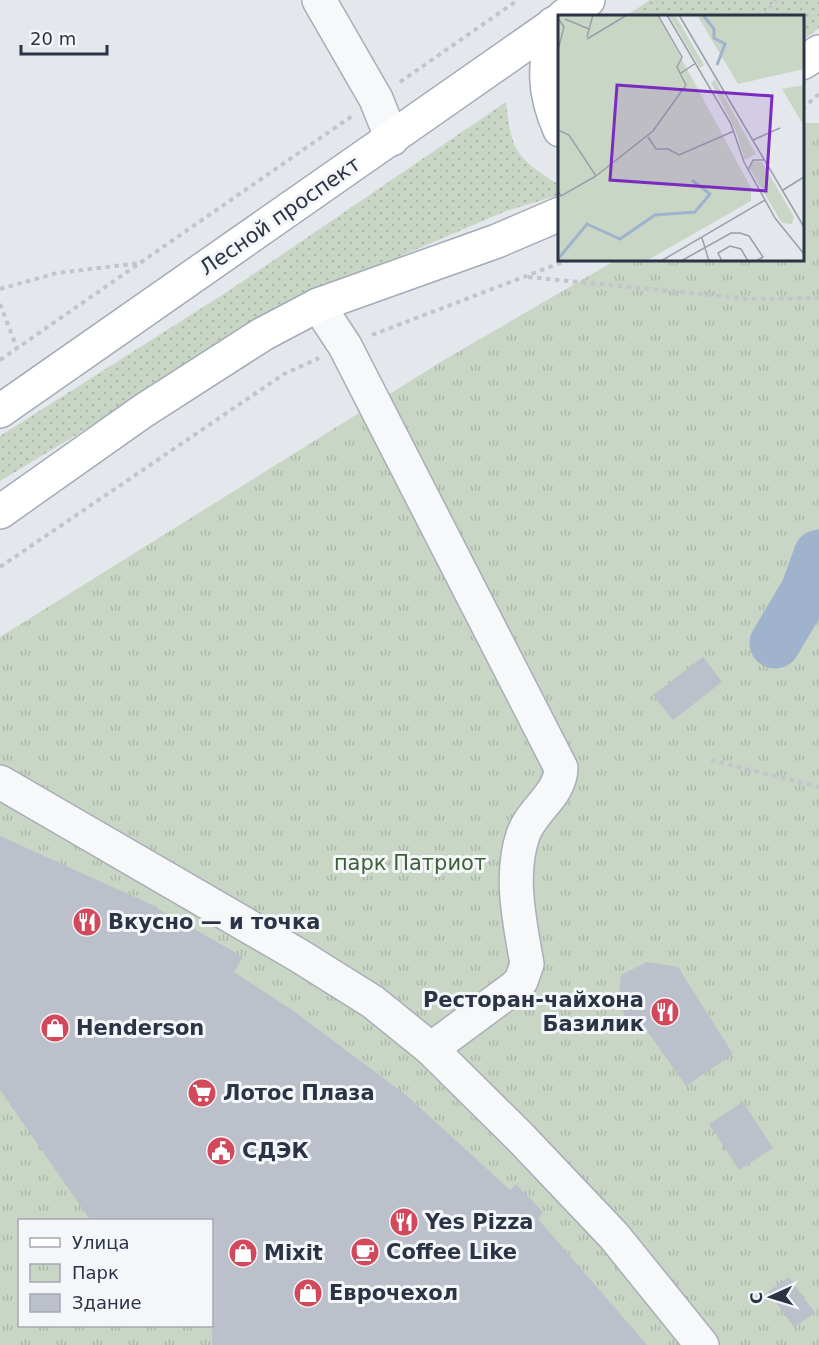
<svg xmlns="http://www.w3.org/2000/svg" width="819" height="1345" viewBox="0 0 819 1345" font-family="'DejaVu Sans',sans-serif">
<defs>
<pattern id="grass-dots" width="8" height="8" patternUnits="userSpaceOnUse" patternTransform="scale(1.5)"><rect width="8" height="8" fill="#c9d6c5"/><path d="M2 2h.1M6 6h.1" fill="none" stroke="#adb8ab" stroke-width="1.8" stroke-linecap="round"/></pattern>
<pattern id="park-tufts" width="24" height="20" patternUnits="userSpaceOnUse" patternTransform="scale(1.5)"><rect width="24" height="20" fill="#c9d6c5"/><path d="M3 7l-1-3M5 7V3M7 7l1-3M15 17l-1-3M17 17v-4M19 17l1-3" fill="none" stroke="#adb8ab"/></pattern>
</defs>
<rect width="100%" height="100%" fill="#e4e7ec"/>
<g fill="url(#grass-dots)">
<path d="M650 0H819V28L803 40 802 16H626Z"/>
<path d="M506 102C511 153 518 158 559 185V195L506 211 303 298 0 481V436L230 290Z"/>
</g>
<path fill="url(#park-tufts)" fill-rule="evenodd" d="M805 123H819V1345H0V637L444 360 616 260H802L803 125ZM20 1220H212V1326H20Z"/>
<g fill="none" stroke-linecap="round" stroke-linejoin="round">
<path stroke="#9fb4cc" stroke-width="51" d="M775 643 806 591 819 555"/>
</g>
<g fill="#bbc0ca">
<path d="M703 657 722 682 673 720 653 695Z"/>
<path d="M0 836 148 903 243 957 234 972 292 1010 406 1095 510 1190 516 1184 543 1212 538 1219 647 1345H212V1221H91L0 1090Z"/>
<path d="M647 962 678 967 733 1054 686 1086 643 1025 629 1026 618 1000 621 975Z"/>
<path d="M743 1102 773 1148 739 1170 709 1124Z"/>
<path d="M789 1277 815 1313 794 1327 768 1292Z"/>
</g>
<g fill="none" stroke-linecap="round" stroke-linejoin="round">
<g stroke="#a9aeb7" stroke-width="36">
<g id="minor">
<path d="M319 0 376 99 392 139"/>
<path d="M318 305 345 346 561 768C560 796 532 809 523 835 509 876 520 923 527 964L521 981 515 987 431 1049"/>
<path d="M0 782 298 955 373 1002 431 1049 520 1137 614 1236 702 1345"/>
</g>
</g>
<g stroke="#a3abb8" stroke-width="36">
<g id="major">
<path d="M564 16 588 0"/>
<path d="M553 24C545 66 542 90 560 130"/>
<path d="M802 63 819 52"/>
<path d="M0 411 560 20"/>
<path d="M0 512 143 411 263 334 318 305 497 241 560 214"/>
</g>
</g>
<g stroke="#c2c5cb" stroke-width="4" stroke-dasharray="4.5 4.5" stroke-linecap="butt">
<path d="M764 16 776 0"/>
<path d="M400 82 518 0"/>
<path d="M802 109 819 94"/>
<path d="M528 277 751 299 819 298"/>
<path d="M0 289 57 273 140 263"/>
<path d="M0 304 17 348"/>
<path d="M372 335 568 260"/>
<path d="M0 360 352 116"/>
<path d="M0 567 284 374 319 358"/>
<path d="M711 760 819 787"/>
</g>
<use href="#minor" stroke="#f7f8fa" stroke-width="33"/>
<use href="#major" stroke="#fff" stroke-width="33"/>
</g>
<defs>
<g id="restaurant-disc" transform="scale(1.5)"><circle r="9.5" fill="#d1495b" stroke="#f4f6f9"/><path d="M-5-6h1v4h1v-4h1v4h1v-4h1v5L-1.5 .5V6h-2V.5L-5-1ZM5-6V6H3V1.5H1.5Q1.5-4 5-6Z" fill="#fff"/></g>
<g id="shop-disc" transform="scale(1.5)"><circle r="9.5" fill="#d1495b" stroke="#f4f6f9"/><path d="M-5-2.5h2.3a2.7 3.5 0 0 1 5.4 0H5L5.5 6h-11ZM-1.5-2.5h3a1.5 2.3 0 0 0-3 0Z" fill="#fff"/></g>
<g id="supermarket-disc" transform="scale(1.5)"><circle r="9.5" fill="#d1495b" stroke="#f4f6f9"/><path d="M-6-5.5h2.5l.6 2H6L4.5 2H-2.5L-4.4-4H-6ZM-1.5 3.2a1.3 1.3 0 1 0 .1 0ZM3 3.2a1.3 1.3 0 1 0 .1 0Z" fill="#fff"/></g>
<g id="civic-disc" transform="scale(1.5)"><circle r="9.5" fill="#d1495b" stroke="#f4f6f9"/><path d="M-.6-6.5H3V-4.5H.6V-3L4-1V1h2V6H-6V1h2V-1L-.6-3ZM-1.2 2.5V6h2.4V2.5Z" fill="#fff"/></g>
<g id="cafe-disc" transform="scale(1.5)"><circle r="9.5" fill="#d1495b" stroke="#f4f6f9"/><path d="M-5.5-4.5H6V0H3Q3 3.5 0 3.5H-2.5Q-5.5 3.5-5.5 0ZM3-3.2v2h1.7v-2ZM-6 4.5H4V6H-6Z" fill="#fff"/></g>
</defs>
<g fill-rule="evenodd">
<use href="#restaurant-disc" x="87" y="922"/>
<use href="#restaurant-disc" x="665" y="1012"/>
<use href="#shop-disc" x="55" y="1028"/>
<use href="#supermarket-disc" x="202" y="1093"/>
<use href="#civic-disc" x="221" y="1151"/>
<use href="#restaurant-disc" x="404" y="1222"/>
<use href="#cafe-disc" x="365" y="1252"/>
<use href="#shop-disc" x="243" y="1253"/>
<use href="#shop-disc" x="308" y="1293"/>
</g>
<g text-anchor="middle" stroke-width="6" stroke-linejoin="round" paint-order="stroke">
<g font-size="21" fill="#2b3445" stroke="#f4f6f9">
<text transform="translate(280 216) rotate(-35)" y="7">Лесной проспект</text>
</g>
<g font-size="21" fill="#3f6138" stroke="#f4f6f9">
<text x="410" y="870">парк Патриот</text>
</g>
<g font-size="21" font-weight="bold" fill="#2b3445" stroke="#f4f6f9" text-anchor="start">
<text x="108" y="929">Вкусно — и точка</text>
<text x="644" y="1007" text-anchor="end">Ресторан-чайхона<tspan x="644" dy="24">Базилик</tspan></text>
<text x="76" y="1035">Henderson</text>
<text x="223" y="1100">Лотос Плаза</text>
<text x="242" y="1158">СДЭК</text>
<text x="425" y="1229">Yes Pizza</text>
<text x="386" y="1259">Coffee Like</text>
<text x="264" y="1260">Mixit</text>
<text x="329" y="1300">Еврочехол</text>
</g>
</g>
<g transform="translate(558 15)">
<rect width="246" height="246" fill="#e4e7ec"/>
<path d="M111 0H117L146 50 142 53ZM157 65 198 139 187 145 177 114 153 67ZM194 146 204 147 236 202 234 209 224 208 192 154Z" fill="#c9d6c5"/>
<path d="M139 0H246V54L180 69ZM246 70V111L224 74Z" fill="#c9d6c5"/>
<path d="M0 0H100L193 173V186L88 246H0Z" fill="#c9d6c5"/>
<path fill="none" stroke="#9fb4cc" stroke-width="3" d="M145 0 156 14V23L167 29 159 50M0 244 29 209 62 224 97 200 137 197 152 179 134 165"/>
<path fill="none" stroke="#9a9fa9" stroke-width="1.5" d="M109 0 173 109 186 147 217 203 246 239M121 0 246 212M0 3 6 12 0 35M7 4 31 14M29 22 35 0M29 24 69 0M123 58 138 48M0 115 11 120 38 161 95 116 128 70 119 52 124 42 100 0M90 122 98 134H110L121 140 176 116M195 125 222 113M190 155 195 145H207M225 175 246 162M0 176 3 181 38 161M144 223 151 246M103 246 207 185M123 246 173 218H182L191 221 205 242 198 246M164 246 160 238 172 231 183 234 190 246"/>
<path fill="#7b2cbf" fill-opacity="0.15" stroke="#7b2cbf" stroke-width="3" d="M59 70 214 81 208 176 52 165Z"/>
<rect width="246" height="246" fill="none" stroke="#2b3445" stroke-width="3"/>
</g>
<rect x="18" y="1219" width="195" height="108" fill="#f4f6f9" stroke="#a4a8b1" stroke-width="1.5"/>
<rect x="30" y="1238" width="30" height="9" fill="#ffffff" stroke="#a4a8b1" stroke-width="1.5"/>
<text x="72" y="1249" font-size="18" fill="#2b3445">Улица</text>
<rect x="30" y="1264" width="30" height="18" fill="url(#park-tufts)" stroke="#a4a8b1" stroke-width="1.5"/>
<text x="72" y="1279" font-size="18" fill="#2b3445">Парк</text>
<rect x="30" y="1294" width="30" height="18" fill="#bbc0ca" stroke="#a4a8b1" stroke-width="1.5"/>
<text x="72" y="1309" font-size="18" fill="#2b3445">Здание</text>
<g transform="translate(771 1297) rotate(266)" stroke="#f4f6f9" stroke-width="4.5" paint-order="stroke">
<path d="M0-4.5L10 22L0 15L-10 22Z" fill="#2b3445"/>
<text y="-9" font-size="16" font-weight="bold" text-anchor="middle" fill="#2b3445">С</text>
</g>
<path d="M21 45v9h86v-9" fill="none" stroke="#2b3445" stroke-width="3"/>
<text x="30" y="45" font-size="18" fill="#2b3445" stroke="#f4f6f9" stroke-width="4.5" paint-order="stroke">20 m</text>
</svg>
